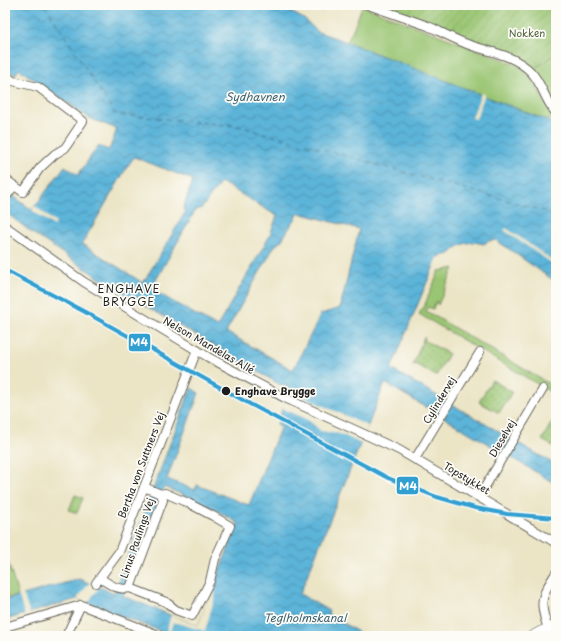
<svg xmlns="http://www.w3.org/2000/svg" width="561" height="641" viewBox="0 0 561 641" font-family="'Playpen Sans',sans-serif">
<defs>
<pattern id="park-dots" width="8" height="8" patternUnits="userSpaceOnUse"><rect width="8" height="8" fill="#9ac572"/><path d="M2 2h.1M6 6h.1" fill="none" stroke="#84a962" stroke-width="1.8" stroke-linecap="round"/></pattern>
<pattern id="garden-furrows" width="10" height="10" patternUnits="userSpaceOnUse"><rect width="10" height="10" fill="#9ac572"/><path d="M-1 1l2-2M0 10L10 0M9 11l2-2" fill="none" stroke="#84a962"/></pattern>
<pattern id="water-waves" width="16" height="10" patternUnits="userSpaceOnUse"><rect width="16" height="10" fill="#5cb4d9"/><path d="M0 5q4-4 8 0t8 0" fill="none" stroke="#4b92af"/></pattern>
</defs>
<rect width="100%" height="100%" fill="#fdfcf7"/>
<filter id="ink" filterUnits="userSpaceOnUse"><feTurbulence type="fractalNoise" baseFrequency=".025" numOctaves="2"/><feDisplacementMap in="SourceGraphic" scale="8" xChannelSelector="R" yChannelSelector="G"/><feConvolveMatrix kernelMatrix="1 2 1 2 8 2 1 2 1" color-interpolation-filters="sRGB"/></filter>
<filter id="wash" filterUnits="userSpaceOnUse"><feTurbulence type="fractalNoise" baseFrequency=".012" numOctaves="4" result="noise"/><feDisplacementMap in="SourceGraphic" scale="16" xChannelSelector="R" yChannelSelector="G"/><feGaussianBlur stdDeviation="0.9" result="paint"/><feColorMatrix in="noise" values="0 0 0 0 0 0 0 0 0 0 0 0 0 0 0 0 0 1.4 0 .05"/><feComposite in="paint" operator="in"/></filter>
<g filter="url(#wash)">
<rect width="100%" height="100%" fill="#ebe4c5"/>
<g fill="#9ac572" stroke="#5b7047">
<path d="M362 6 500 58C507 61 515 63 520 67 538 79 542 103 556 118V120L554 121 551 119 547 121 347 42 355 25Z"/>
<path d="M556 51V105C548 93 542 80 534 69L554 55Z"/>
<path d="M454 268 438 305 436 301 433 309 428 307 426 311 556 388V395L419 314 422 309H423L439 271Z"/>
<path d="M75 495 83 498 77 513 69 510Z"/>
<path d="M5 552 18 595 5 599Z"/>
</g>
<g fill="url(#park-dots)" stroke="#5b7047">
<path d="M424 337 425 338 424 340 449 354 436 376 415 364 414 365H413Z"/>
<path d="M492 380 512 392 499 413 479 402Z"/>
<path d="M554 418 556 420V448L542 440Z"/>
</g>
<path fill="url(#garden-furrows)" stroke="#5b7047" d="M382 5H556V51L554 55 534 69 515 57 472 43 430 23Z"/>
<path fill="url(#water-waves)" stroke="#3c687a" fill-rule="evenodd" d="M5 5H278L304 19 318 32 347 42 556 124V282L496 240 488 241 484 244C474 241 464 242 456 248 454 250 451 253 449 254 444 256 443 254 437 258L391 369 556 465V484L385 383 300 594 329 611 328 614 365 636H277L271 632 269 636H173L77 599 5 620V600L79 579 114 593 191 388 199 393 167 479 195 490 197 485 243 503 249 505 281 426 277 424 290 388 279 384 105 282 34 234 5 212V190L32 210 65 166 78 175 98 146 109 150 117 129 89 118 19 69 15 75 5 68ZM134 157 193 180 183 209 186 211 143 283 82 244 127 167ZM221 182 277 216 269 237 217 327 151 289 196 209H201ZM299 213 359 229 340 308 321 314 293 370 226 332 274 247 281 241ZM164 487 205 504 238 523 198 626 123 596Z"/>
<g fill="#ebe4c5">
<path d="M481 93 485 94 476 119 472 118Z"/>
<path d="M35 206 56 223 54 226 32 210Z"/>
<path d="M506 228 556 263V266L504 230Z"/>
<path d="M289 390 368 426 362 444 340 434 321 431 308 420 282 408Z"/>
<path d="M89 583 99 587 88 603 77 599Z"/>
<path d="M211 590 216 593 205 631 173 622 169 635 166 634 171 615 198 626Z"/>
<path d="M23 593 30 615 25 616 18 594Z"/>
</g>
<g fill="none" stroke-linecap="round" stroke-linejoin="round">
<path stroke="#396071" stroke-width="1" stroke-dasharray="5 4" stroke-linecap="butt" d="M45 5 115 114 238 126 545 211 556 219"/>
</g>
</g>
<g filter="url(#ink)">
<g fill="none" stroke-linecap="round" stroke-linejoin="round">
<g stroke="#646257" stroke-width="10">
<g id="street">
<path d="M368 5C388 12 408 19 428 26 441 32 454 39 467 44 488 52 514 54 531 72 542 83 545 101 556 113"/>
<path d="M5 75 13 81 38 87 83 121 65 148 55 154 40 168 23 192 5 179"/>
<path d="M5 198 14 186"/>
<path d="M5 226 84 282 208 357 285 398 399 450 556 543"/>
<path d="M415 459 480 352"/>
<path d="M479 497 543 389"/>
<path d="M100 578C109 584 118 591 130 588L166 602 176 610 192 616 210 581 215 559 230 526 213 516 188 503 165 493 161 494 144 487"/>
<path d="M96 583 119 552 197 350"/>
<path d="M130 588 163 500 161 494"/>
<path d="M5 627 81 605 161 636"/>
<path d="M548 629C546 623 544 617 543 610 540 596 549 584 556 573"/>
<path d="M66 636 81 605"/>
</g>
</g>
<g stroke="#646257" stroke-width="12">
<path id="secondary" d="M534 636 541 632 556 626"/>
</g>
<use href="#street" stroke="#fff" stroke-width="8"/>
<use href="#secondary" stroke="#fff" stroke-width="11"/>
<g stroke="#fdfcf7" stroke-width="7">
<path id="metro-1" d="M5 270 85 312 248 403 388 478 437 497 475 508 507 514 556 518"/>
</g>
<use href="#metro-1" stroke="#329fd1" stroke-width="4"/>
</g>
</g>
<circle fill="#1c1c1c" stroke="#fdfcf7" stroke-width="1.5" cx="226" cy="391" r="5"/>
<g text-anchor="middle" stroke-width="3.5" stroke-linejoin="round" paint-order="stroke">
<g font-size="10" fill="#4e603e" stroke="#fdfcf7">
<text x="527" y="37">Nokken</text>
</g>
<g font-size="10" fill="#1c1c1c" stroke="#fdfcf7">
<text transform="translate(209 345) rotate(30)" y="4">Nelson Mandelas Allé</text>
<text transform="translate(439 400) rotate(-59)" y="4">Cylindervej</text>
<text transform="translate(502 438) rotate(-60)" y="4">Dieselvej</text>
<text transform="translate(141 465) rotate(-69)" y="4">Bertha von Suttners Vej</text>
<text transform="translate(467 478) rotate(31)" y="4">Topstykket</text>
<text transform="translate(137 538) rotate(-71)" y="4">Linus Paulings Vej</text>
</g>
<g font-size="10" font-weight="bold" fill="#1c1c1c" stroke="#fdfcf7" text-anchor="start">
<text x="235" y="395">Enghave Brygge</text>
</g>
<g font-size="11" font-style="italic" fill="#396071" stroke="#fdfcf7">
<text x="255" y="101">Sydhavnen</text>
<text x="305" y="622">Teglholmskanal</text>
</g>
<g font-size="11" letter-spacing="1" fill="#1c1c1c" stroke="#fdfcf7">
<text x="129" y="293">ENGHAVE<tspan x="129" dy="13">BRYGGE</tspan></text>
</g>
</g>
<g stroke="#fdfcf7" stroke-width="1.5">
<rect x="128" y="333" width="23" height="19" rx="4" fill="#329fd1"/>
<rect x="396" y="476" width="23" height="19" rx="4" fill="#329fd1"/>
</g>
<g font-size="11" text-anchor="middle" font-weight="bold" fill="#fff">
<text x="139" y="346">M4</text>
<text x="408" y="490">M4</text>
</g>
<rect width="561" height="641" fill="none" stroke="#fdfcf7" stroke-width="20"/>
</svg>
